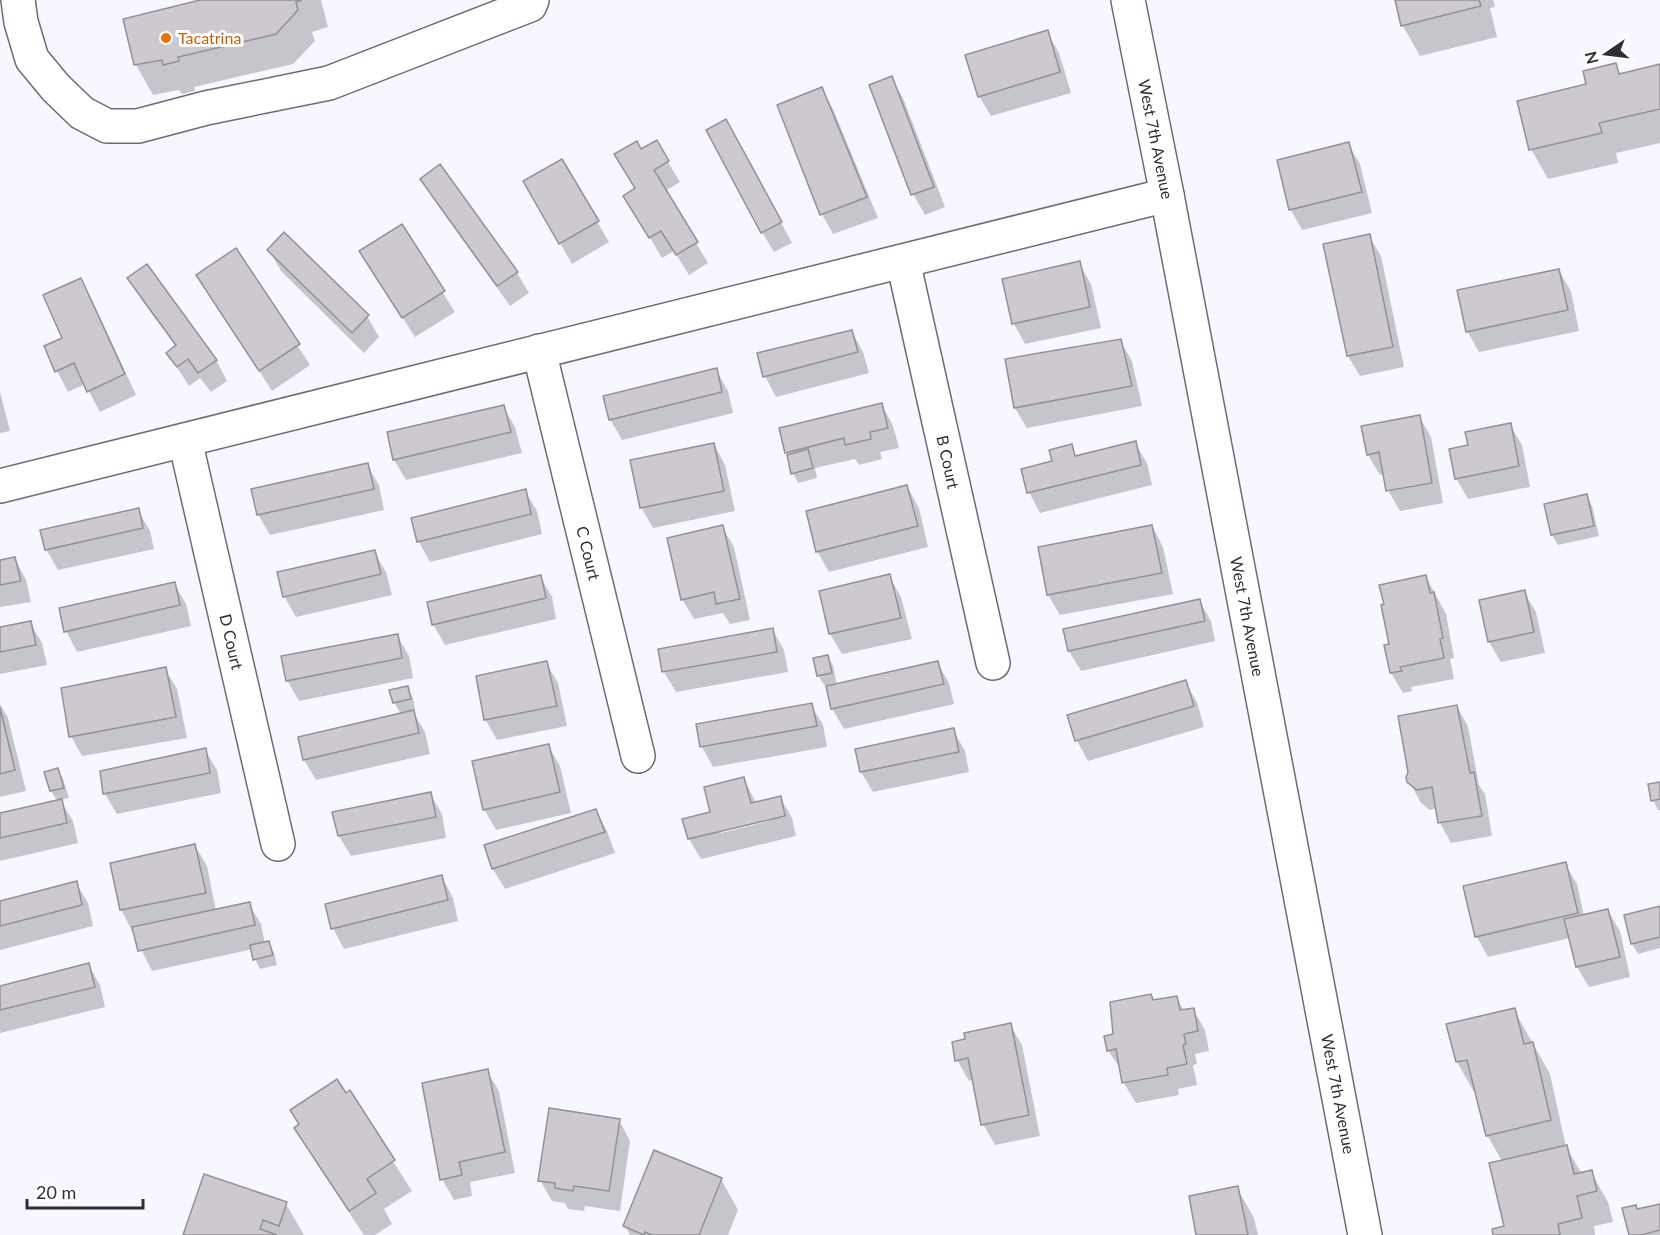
<svg xmlns="http://www.w3.org/2000/svg" width="1660" height="1235" viewBox="0 0 1660 1235" font-family="Lato,sans-serif">
<rect width="100%" height="100%" fill="#f7f7ff"/>
<g fill="#0003" fill-rule="evenodd">
<path d="M202 0H321L328 27 312 32 315 41 293 64 194 87 195 91 182 94 179 90 153 95 136 65 125 20Z"/>
<path d="M1396 0H1493L1495 7 1490 8 1497 37 1420 56 1403 26Z"/>
<path d="M1047 32 1059 53 1071 93 991 116 979 96Z"/>
<path d="M1615 65 1621 75 1660 66V143L1616 153 1618 163 1548 179 1531 149 1588 85Z"/>
<path d="M891 78 903 98 945 207 925 215 913 194 871 86Z"/>
<path d="M821 89 833 109 878 218 833 234 822 214Z"/>
<path d="M737 141 792 243 774 252 762 232Z"/>
<path d="M656 142 680 182 665 191 708 263 689 275 674 251 662 258 637 216 636 189 641 151Z"/>
<path d="M1348 144 1360 164 1372 213 1302 230 1291 210Z"/>
<path d="M561 161 609 242 572 264 525 181Z"/>
<path d="M440 166 517 273 529 293 510 306 434 200 422 180Z"/>
<path d="M401 226 455 312 415 337 373 272Z"/>
<path d="M1369 236 1381 256 1404 367 1360 376 1348 356Z"/>
<path d="M236 250 310 365 272 391 198 275Z"/>
<path d="M269 250 367 316 379 337 364 353 281 271Z"/>
<path d="M1079 263 1091 284 1101 328 1025 344 1014 324 1004 280Z"/>
<path d="M1559 271 1571 291 1579 331 1479 352 1467 331Z"/>
<path d="M129 278 216 360 227 381 211 392 200 378 189 386 168 353 176 347 141 299Z"/>
<path d="M81 280 92 300 136 395 100 412 85 384 68 392 57 371Z"/>
<path d="M852 332 863 352 869 373 776 397 765 376Z"/>
<path d="M1120 341 1132 361 1142 406 1027 428 1015 408Z"/>
<path d="M716 370 728 391 733 413 622 440 610 419Z"/>
<path d="M0 392 10 431 0 433Z"/>
<path d="M882 405 893 426 899 448 880 452 882 459 859 465 855 459 815 468 817 478 798 483 793 473 786 452Z"/>
<path d="M503 406 515 427 522 453 406 480 394 460Z"/>
<path d="M1419 416 1431 437 1443 503 1400 511 1388 490 1385 474 1380 475 1368 455Z"/>
<path d="M1510 425 1522 445 1530 487 1468 499 1456 478 1469 446Z"/>
<path d="M1135 443 1147 463 1152 485 1040 513 1029 492 1053 462 1071 446 1077 457Z"/>
<path d="M714 444 725 465 735 511 653 528 641 507Z"/>
<path d="M367 465 379 485 384 510 270 535 258 514Z"/>
<path d="M907 487 919 508 928 547 829 572 817 551Z"/>
<path d="M525 491 537 511 542 534 430 562 419 542 412 519Z"/>
<path d="M1587 496 1592 506 1599 536 1558 545 1552 535 1546 505Z"/>
<path d="M138 510 150 531 154 549 58 570 46 549Z"/>
<path d="M1152 526 1163 547 1173 594 1060 615 1048 595Z"/>
<path d="M722 527 734 547 750 620 730 624 723 613 694 619 682 599Z"/>
<path d="M374 552 386 572 392 595 296 617 284 596Z"/>
<path d="M15 559 26 580 31 602 0 607V561Z"/>
<path d="M540 576 552 597 556 619 445 645 433 624Z"/>
<path d="M889 576 901 597 912 639 842 654 830 634 821 592Z"/>
<path d="M1426 577 1446 614 1454 658 1450 659 1454 679 1411 687 1412 691 1403 693 1391 673 1386 646 1391 645Z"/>
<path d="M174 583 186 604 191 626 77 652 66 631Z"/>
<path d="M1524 592 1536 612 1545 653 1501 662 1489 642Z"/>
<path d="M1199 600 1211 621 1215 641 1081 671 1069 651Z"/>
<path d="M30 623 42 643 47 665 0 674V628Z"/>
<path d="M772 629 784 650 788 672 676 692 664 672 660 650Z"/>
<path d="M397 635 409 656 413 678 299 701 287 680Z"/>
<path d="M828 656 833 666 837 685 937 662 949 683 954 704 844 729 832 708 827 685H824L818 675Z"/>
<path d="M546 663 558 683 567 726 497 740 485 719Z"/>
<path d="M165 669 177 689 187 738 82 756 71 736Z"/>
<path d="M1185 682 1197 702 1204 727 1088 761 1077 741 1069 716Z"/>
<path d="M407 688 413 698 415 709 412 710 425 732 430 754 316 780 304 760 401 714 394 702Z"/>
<path d="M0 704 8 718 26 791 0 797Z"/>
<path d="M811 705 823 725 827 747 713 767 702 747 698 725Z"/>
<path d="M1457 706 1468 727 1479 785 1485 794 1492 836 1451 843 1440 823 1437 808 1430 810 1421 803 1409 781Z"/>
<path d="M953 730 965 751 969 772 873 792 861 772Z"/>
<path d="M548 745 560 766 571 813 496 830 484 809Z"/>
<path d="M205 750 217 770 221 793 117 814 105 794 101 772Z"/>
<path d="M58 769 63 779 69 798 60 800 73 821 78 843 0 861V815L58 802 51 791Z"/>
<path d="M744 779 756 803 780 797 792 818 796 836 701 859 689 839 684 820 712 813ZM768 818 769 821 721 833V830Z"/>
<path d="M1660 784V810H1658L1653 800Z"/>
<path d="M430 794 442 814 446 838 351 856 339 836 334 813Z"/>
<path d="M596 810 607 831 615 853 505 889 493 869 485 846Z"/>
<path d="M195 846 207 866 216 911 249 904 261 924 265 944 268 943 274 953 277 965 260 969 255 959 253 949 152 971 121 909Z"/>
<path d="M1565 864 1577 884 1584 916 1608 911 1620 931 1630 977 1589 987 1577 967 1570 938 1488 957 1477 937 1465 887Z"/>
<path d="M442 877 453 898 458 921 344 949 333 928Z"/>
<path d="M76 883 88 903 93 926 0 950V903Z"/>
<path d="M1660 908V948L1638 954 1632 944 1626 916Z"/>
<path d="M88 964 100 985 105 1007 0 1033V987Z"/>
<path d="M1151 996 1154 1002 1176 997 1184 1011 1193 1009 1205 1030 1209 1051 1195 1054 1197 1064 1193 1065 1197 1085 1178 1089 1179 1095 1136 1103 1124 1083 1121 1070 1108 1050 1115 1035Z"/>
<path d="M1514 1010 1550 1074 1566 1147 1582 1174 1591 1172 1608 1202 1613 1222 1594 1226 1595 1235H1495L1506 1227 1502 1161 1487 1135 1477 1091 1474 1092 1457 1062Z"/>
<path d="M1010 1025 1022 1045 1040 1136 995 1145 983 1124 974 1079 969 1081 957 1060Z"/>
<path d="M487 1071 499 1091 515 1173 470 1182 472 1196 454 1200 442 1179Z"/>
<path d="M349 1093 412 1191 384 1209 392 1224 375 1235H364L313 1158 296 1128Z"/>
<path d="M619 1120 630 1141 620 1211 585 1206 584 1211 568 1209 565 1203 552 1201 540 1180Z"/>
<path d="M721 1179 738 1210 728 1235H630L625 1226Z"/>
<path d="M1237 1188 1254 1218 1258 1235H1198Z"/>
<path d="M286 1204 304 1235H185Z"/>
<path d="M1660 1206V1235H1631L1637 1210Z"/>
</g>
<g fill="#cec9cf" stroke="#959096" stroke-width="1.5">
<path d="M302 0 296 2 298 10 276 34 178 57 179 61 163 65 162 60 134 65 123 19 200 0Z"/>
<path d="M1395 0H1479L1481 6 1401 26Z"/>
<path d="M1048 30 1060 72 978 97 965 55Z"/>
<path d="M1616 63 1619 74 1660 64V109L1599 123 1602 133 1529 150 1517 101 1586 84 1583 71Z"/>
<path d="M892 76 934 187 911 195 869 85Z"/>
<path d="M822 87 867 197 820 215 777 105Z"/>
<path d="M726 119 782 222 761 233 706 130Z"/>
<path d="M657 140 669 161 654 170 698 242 676 255 661 231 649 238 623 196 635 188 614 154 637 141 641 149Z"/>
<path d="M1349 142 1362 192 1289 210 1277 160Z"/>
<path d="M562 159 599 221 559 244 523 181Z"/>
<path d="M440 164 518 272 497 286 420 179Z"/>
<path d="M402 224 445 291 402 318 359 251Z"/>
<path d="M284 232 369 315 352 333 267 250Z"/>
<path d="M1370 234 1393 347 1347 356 1323 244Z"/>
<path d="M236 248 300 344 259 371 196 275Z"/>
<path d="M1080 261 1090 307 1012 324 1002 279Z"/>
<path d="M147 264 217 360 198 373 188 359 177 367 166 353 176 345 127 278Z"/>
<path d="M1559 269 1568 310 1466 332 1457 290Z"/>
<path d="M81 278 125 374 87 392 74 363 55 372 44 346 62 338 43 295Z"/>
<path d="M852 330 858 352 763 377 757 353Z"/>
<path d="M1121 339 1132 386 1014 408 1005 359Z"/>
<path d="M717 368 722 392 609 420 603 396Z"/>
<path d="M882 403 888 428 870 432 871 439 845 445 844 438 785 453 779 428Z"/>
<path d="M504 405 511 432 393 460 387 432Z"/>
<path d="M1420 415 1432 483 1386 491 1379 452 1367 455 1361 426Z"/>
<path d="M1511 423 1519 466 1455 479 1449 449 1468 445 1465 432Z"/>
<path d="M1136 441 1141 465 1027 493 1021 469 1052 461 1049 450 1072 444 1075 456Z"/>
<path d="M714 443 724 491 640 508 630 460Z"/>
<path d="M808 449 813 468 791 474 787 455Z"/>
<path d="M368 463 374 489 257 515 251 489Z"/>
<path d="M907 485 918 526 816 552 806 511Z"/>
<path d="M526 489 531 514 417 542 411 518Z"/>
<path d="M1587 494 1594 526 1551 535 1544 504Z"/>
<path d="M139 508 143 528 45 550 40 530Z"/>
<path d="M723 525 740 599 716 604 714 592 681 600 667 538Z"/>
<path d="M1152 525 1162 573 1047 595 1038 547Z"/>
<path d="M375 550 381 574 283 597 277 572Z"/>
<path d="M15 557 21 581 0 585V560Z"/>
<path d="M890 574 901 618 829 634 819 591Z"/>
<path d="M541 575 546 598 432 625 427 602Z"/>
<path d="M1426 575 1430 593 1434 592 1443 638 1440 639 1444 658 1400 667 1402 671 1390 673 1384 645 1389 644 1381 605 1384 604 1379 585Z"/>
<path d="M175 582 180 605 64 632 59 608Z"/>
<path d="M1525 590 1534 632 1488 642 1479 600Z"/>
<path d="M1200 599 1205 621 1068 651 1063 629Z"/>
<path d="M31 621 36 645 0 652V627Z"/>
<path d="M773 628 777 652 662 672 658 649Z"/>
<path d="M398 634 402 658 286 681 281 656Z"/>
<path d="M828 655 832 673 817 676 813 658Z"/>
<path d="M547 661 557 706 484 720 476 676Z"/>
<path d="M938 661 944 684 831 709 826 686Z"/>
<path d="M166 667 176 717 69 737 61 688Z"/>
<path d="M1186 680 1194 706 1075 741 1067 715Z"/>
<path d="M408 686 411 699 393 703 389 690Z"/>
<path d="M812 703 817 726 700 747 696 724Z"/>
<path d="M1457 705 1470 773 1474 772 1482 816 1438 823 1432 787 1417 790 1407 782 1406 777 1408 772 1398 716Z"/>
<path d="M0 708 15 770 0 774Z"/>
<path d="M414 710 419 733 303 760 298 737Z"/>
<path d="M954 728 959 752 860 772 855 749Z"/>
<path d="M549 744 560 792 483 810 472 761Z"/>
<path d="M206 748 210 773 103 794 100 771Z"/>
<path d="M58 768 64 788 50 791 44 772Z"/>
<path d="M744 777 751 803 781 796 785 816 688 839 682 819 710 812 704 787Z"/>
<path d="M1660 782V799L1651 801 1648 784Z"/>
<path d="M431 792 436 817 338 836 332 812Z"/>
<path d="M62 799 67 823 0 838V813Z"/>
<path d="M596 809 605 832 492 869 484 845Z"/>
<path d="M195 844 206 893 120 910 110 863Z"/>
<path d="M1566 862 1578 913 1475 937 1463 886Z"/>
<path d="M442 875 448 900 331 929 325 904Z"/>
<path d="M77 881 82 905 0 926V901Z"/>
<path d="M250 902 255 925 138 951 132 927Z"/>
<path d="M1660 906V937L1631 944 1624 915Z"/>
<path d="M1608 909 1620 957 1576 967 1564 919Z"/>
<path d="M269 941 273 955 253 960 250 945Z"/>
<path d="M89 963 95 987 0 1010V986Z"/>
<path d="M1151 994 1153 1000 1177 996 1180 1010 1194 1008 1198 1031 1184 1034 1186 1044 1183 1045 1187 1064 1167 1068 1168 1075 1122 1083 1116 1049 1107 1051 1104 1036 1113 1034 1110 1002Z"/>
<path d="M1515 1008 1524 1044 1533 1042 1551 1120 1486 1136 1467 1060 1456 1062 1446 1024Z"/>
<path d="M1011 1023 1029 1115 981 1125 968 1058 955 1061 952 1042 965 1039 964 1033Z"/>
<path d="M488 1069 505 1152 459 1162 462 1175 440 1180 422 1083Z"/>
<path d="M337 1079 346 1093 350 1090 395 1160 367 1179 376 1193 349 1211 294 1128 299 1124 290 1110Z"/>
<path d="M549 1108 620 1119 609 1191 574 1186 573 1191 555 1188V1183L538 1181Z"/>
<path d="M1567 1145 1574 1174 1592 1170 1597 1191 1577 1196 1582 1218 1558 1224 1560 1235H1493L1492 1229 1504 1226 1489 1163Z"/>
<path d="M654 1150 722 1178 699 1235H652L645 1232 644 1235 623 1226Z"/>
<path d="M204 1174 287 1202 279 1226 263 1220 260 1229 277 1235H183Z"/>
<path d="M1238 1186 1248 1235H1196L1189 1196Z"/>
<path d="M1660 1204V1230L1641 1235H1629L1622 1208 1636 1205 1637 1209Z"/>
</g>
<g fill="none" stroke-linecap="round" stroke-linejoin="round">
<g stroke="#6c6d73" stroke-width="36">
<g id="minor">
<path d="M18 0 21 22 32 59 56 88 82 113 107 126H138L206 108 329 83 530 5 532 0"/>
<path id="s1" d="M1128 0 1167 195 1365 1235"/>
<path id="s2" d="M903 261 993 663"/>
<path id="s3" d="M539 351 638 756"/>
<path id="s4" d="M185 440 278 844"/>
<path d="M0 486 1167 195"/>
</g>
</g>
<use href="#minor" stroke="#fff" stroke-width="33"/>
</g>
<circle fill="#e8710a" stroke="#fff" stroke-width="2" cx="166" cy="38" r="6"/>
<g text-anchor="middle" stroke-width="6" stroke-linejoin="round" paint-order="stroke">
<g font-size="16" fill="#c56008" stroke="#fff" text-anchor="start">
<text x="178" y="44">Tacatrina</text>
</g>
<g font-size="16" fill="#2f2f32" stroke="#fff">
<text dy="6" stroke="none"><textPath href="#s1" startOffset="142">West 7th Avenue</textPath></text>
<text dy="6" stroke="none"><textPath href="#s2" startOffset="206">B Court</textPath></text>
<text dy="6" stroke="none"><textPath href="#s3" startOffset="208">C Court</textPath></text>
<text dy="6" stroke="none"><textPath href="#s1" startOffset="628">West 7th Avenue</textPath></text>
<text dy="6" stroke="none"><textPath href="#s4" startOffset="207">D Court</textPath></text>
<text dy="6" stroke="none"><textPath href="#s1" startOffset="1114">West 7th Avenue</textPath></text>
</g>
</g>
<g transform="translate(1606 54) rotate(256)" stroke="#ffffff" stroke-width="4.5" paint-order="stroke">
<path d="M0-4.5L10 22L0 15L-10 22Z" fill="#2f2f32"/>
<text y="-9" font-size="16" font-weight="bold" text-anchor="middle" fill="#2f2f32">N</text>
</g>
<path d="M27 1199v9h116v-9" fill="none" stroke="#2f2f32" stroke-width="3"/>
<text x="36" y="1199" font-size="18" fill="#2f2f32" stroke="#ffffff" stroke-width="4.5" paint-order="stroke">20 m</text>
</svg>
